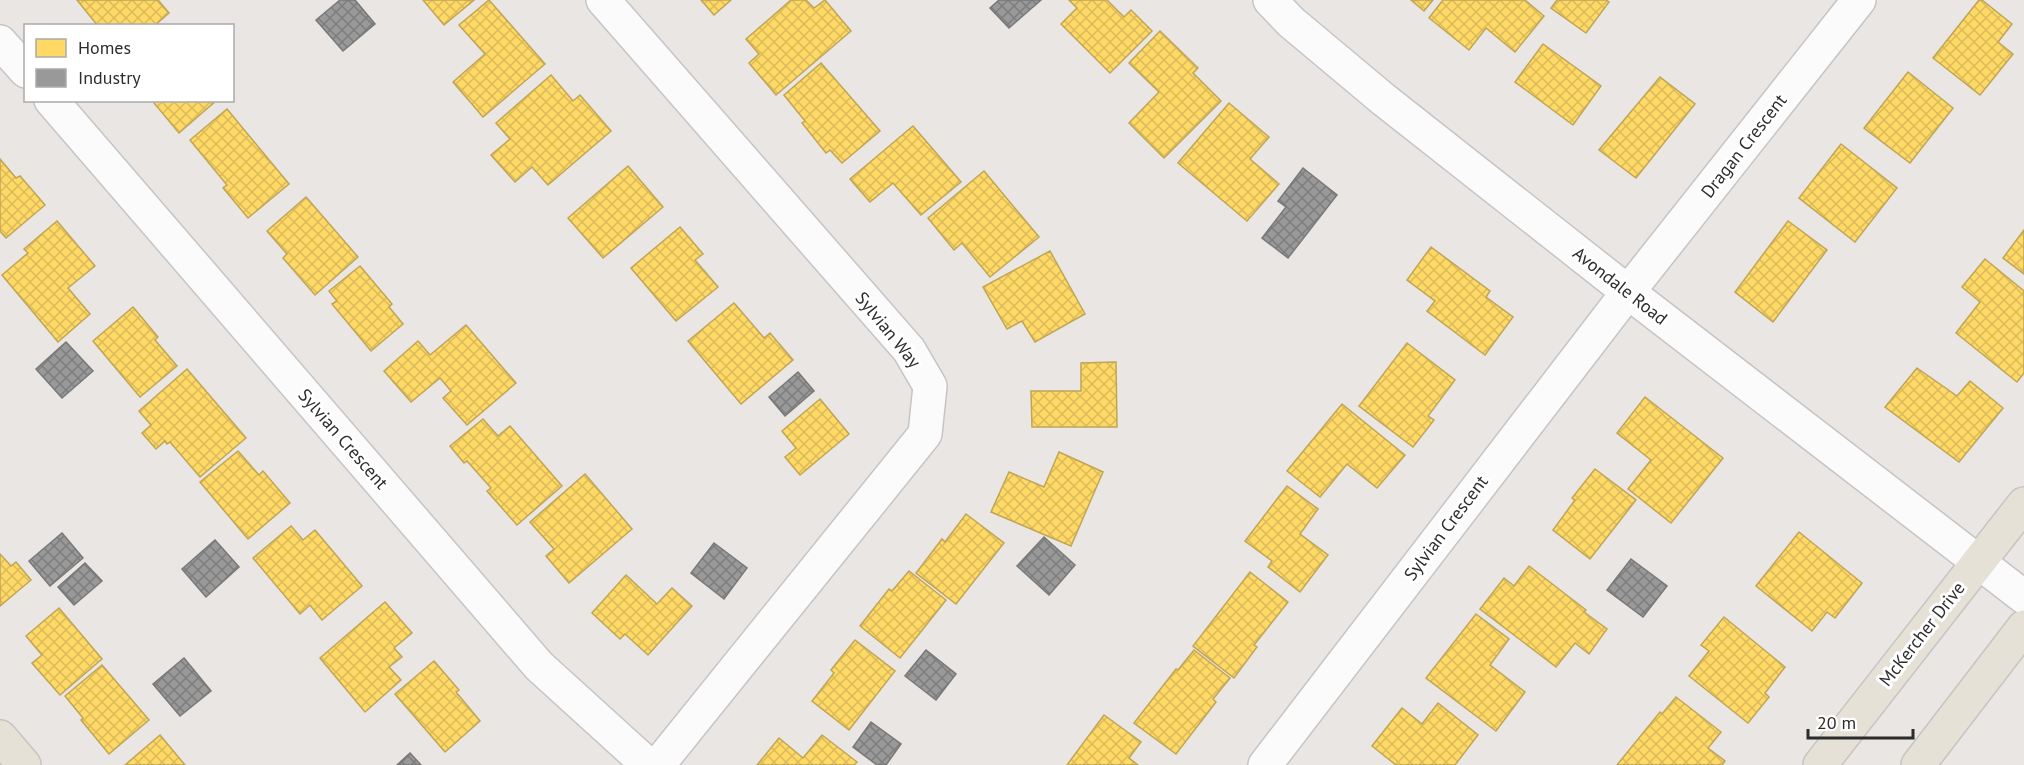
<svg xmlns="http://www.w3.org/2000/svg" width="2024" height="765" viewBox="0 0 2024 765" font-family="'PT Sans',sans-serif">
<defs>
<pattern id="homes-cross-hatch" width="8" height="8" patternUnits="userSpaceOnUse" patternTransform="scale(1.5)"><rect width="8" height="8" fill="#ffd966"/><path d="M0 0l8 8M0 8l8-8" fill="none" stroke="#dbba59"/></pattern>
<pattern id="industry-cross-hatch" width="8" height="8" patternUnits="userSpaceOnUse" patternTransform="scale(1.5)"><rect width="8" height="8" fill="#999"/><path d="M0 0l8 8M0 8l8-8" fill="none" stroke="#7d7d7d"/></pattern>
</defs>
<rect width="100%" height="100%" fill="#e9e6e3"/>
<g fill="url(#homes-cross-hatch)" stroke="#c0a555" stroke-width="1.5">
<path d="M77 0H158L169 13 154 26H98Z"/>
<path d="M423 0H474L444 25Z"/>
<path d="M489 0 545 64 483 117 453 82 485 54 459 25Z"/>
<path d="M701 0H731L714 15Z"/>
<path d="M791 0H806L814 8 825 0 851 31 776 95 749 63 759 54 746 39Z"/>
<path d="M1069 0H1107L1124 17 1131 10 1152 31 1110 73 1061 24 1077 8Z"/>
<path d="M1411 0H1433L1424 11Z"/>
<path d="M1443 0H1525L1544 16 1515 52 1486 28 1469 50 1429 18Z"/>
<path d="M1557 0H1606L1609 2 1586 33 1551 8Z"/>
<path d="M1979 0H1982L2012 24 1998 42 2013 54 1980 95 1933 58Z"/>
<path d="M1160 31 1198 68 1193 73 1221 101 1164 158 1129 123 1159 92 1129 63Z"/>
<path d="M1543 44 1601 86 1573 125 1515 82Z"/>
<path d="M821 63 880 131 842 163 830 150 826 153 802 123 805 121 784 95Z"/>
<path d="M1908 72 1953 108 1910 163 1864 128Z"/>
<path d="M551 75 573 101 580 95 611 131 548 185 532 167 515 182 491 155 510 139 496 123Z"/>
<path d="M1660 77 1695 104 1636 178 1599 150Z"/>
<path d="M156 100H217L179 133 154 103Z"/>
<path d="M1229 103 1269 137 1250 159 1279 184 1247 221 1178 163Z"/>
<path d="M227 109 289 184 248 218 223 188 227 185 190 140Z"/>
<path d="M913 126 961 182 921 215 893 183 870 202 850 179Z"/>
<path d="M1841 144 1897 188 1855 242 1799 198Z"/>
<path d="M0 159 16 178 20 176 45 205 6 238 0 231Z"/>
<path d="M628 166 663 207 603 258 568 218Z"/>
<path d="M984 171 1039 237 990 277 962 243 954 250 928 218Z"/>
<path d="M306 197 358 257 315 295 283 258 287 254 267 231Z"/>
<path d="M57 221 95 266 68 288 90 314 58 342 2 275 28 253 24 249Z"/>
<path d="M1788 221 1827 250 1773 322 1735 292Z"/>
<path d="M680 227 703 254 695 260 718 287 676 321 631 268Z"/>
<path d="M2024 230V274L2003 258Z"/>
<path d="M1431 247 1490 291 1486 297 1513 317 1485 355 1427 311 1435 301 1407 280Z"/>
<path d="M1050 251 1085 314 1035 342 1022 321 1007 329 983 287Z"/>
<path d="M1985 259 2024 291V373L2017 382 1956 333 1980 302 1962 287Z"/>
<path d="M360 266 392 304 389 307 403 324 371 351 332 304 337 301 329 291Z"/>
<path d="M734 303 764 338 770 333 793 360 741 404 688 341Z"/>
<path d="M133 307 158 337 155 340 177 366 140 397 93 341Z"/>
<path d="M466 325 516 383 467 425 443 398 451 391 440 378 411 402 384 371 418 341 430 355Z"/>
<path d="M1407 343 1455 380 1428 416 1434 420 1413 447 1359 406Z"/>
<path d="M1116 362 1117 427H1032L1031 391H1081V363Z"/>
<path d="M1917 368 1957 396 1970 381 2003 408 1959 462 1885 407Z"/>
<path d="M187 369 246 438 200 477 170 442 167 444 165 441 156 449 142 433 151 425 139 411Z"/>
<path d="M1645 397 1723 458 1671 523 1628 489 1651 460 1617 433Z"/>
<path d="M820 399 849 434 800 475 785 457 796 448 782 431Z"/>
<path d="M1342 404 1405 455 1377 488 1347 464 1320 497 1287 471Z"/>
<path d="M483 419 498 436 510 426 562 486 517 525 487 491 491 488 467 461 464 463 450 446Z"/>
<path d="M238 451 259 475 263 471 290 503 248 539 200 482Z"/>
<path d="M1059 452 1103 472 1071 546 991 512 1009 472 1044 487Z"/>
<path d="M1595 469 1636 500 1590 559 1553 530 1575 500 1572 498Z"/>
<path d="M585 474 632 529 569 583 546 556 554 549 530 522Z"/>
<path d="M1287 486 1318 509 1300 534 1328 555 1300 592 1268 567 1272 561 1245 541Z"/>
<path d="M966 514 1004 543 956 604 916 573 942 539 945 542Z"/>
<path d="M291 526 303 540 315 530 362 586 322 620 310 605 300 614 253 558Z"/>
<path d="M1799 532 1862 583 1835 618 1827 612 1812 631 1756 586Z"/>
<path d="M0 554 11 566 16 562 31 580 0 606Z"/>
<path d="M1529 566 1586 610 1584 612 1607 629 1589 654 1575 643 1556 667 1480 609 1504 578 1514 586Z"/>
<path d="M909 571 946 600 900 658 860 626 889 589 892 591Z"/>
<path d="M1250 572 1288 602 1254 645 1257 647 1234 678 1193 646Z"/>
<path d="M626 575 657 604 672 588 692 606 648 655 625 634 620 639 592 613Z"/>
<path d="M385 602 412 633 394 648 402 657 389 667 401 680 365 712 320 658Z"/>
<path d="M59 608 102 659 60 695 32 663 42 655 26 636Z"/>
<path d="M1476 614 1509 639 1490 665 1525 692 1496 731 1426 678Z"/>
<path d="M1724 617 1785 667 1765 693 1769 697 1748 723 1689 676 1709 651 1701 645Z"/>
<path d="M855 640 895 671 849 730 812 701 834 673 831 670Z"/>
<path d="M1194 650 1230 678 1213 699 1216 702 1176 754 1134 723 1176 669 1178 670Z"/>
<path d="M434 661 459 690 456 692 480 721 445 752 395 694Z"/>
<path d="M102 665 149 720 109 754 81 720 83 718 65 696Z"/>
<path d="M1676 697 1721 732 1708 748 1725 761 1722 765H1617L1660 712 1662 714Z"/>
<path d="M1438 703 1478 735 1455 765H1396L1372 746 1402 708 1422 724Z"/>
<path d="M1104 715 1141 742 1129 758 1138 765H1067Z"/>
<path d="M160 735 185 765H125Z"/>
<path d="M822 735 857 762 854 765H757L779 738 803 758Z"/>
</g>
<g fill="url(#industry-cross-hatch)" stroke="#787878" stroke-width="1.5">
<path d="M340 0H355L375 24 343 51 316 20Z"/>
<path d="M999 0H1041L1009 28 990 8Z"/>
<path d="M1303 168 1337 195 1288 258 1262 238 1286 207 1278 201Z"/>
<path d="M66 342 93 371 62 398 36 369Z"/>
<path d="M798 372 814 391 785 416 769 397Z"/>
<path d="M62 533 83 558 50 586 29 561Z"/>
<path d="M1044 537 1075 565 1049 595 1017 566Z"/>
<path d="M215 540 239 567 206 597 182 569Z"/>
<path d="M714 543 747 568 724 599 691 573Z"/>
<path d="M1631 559 1667 586 1643 617 1607 590Z"/>
<path d="M85 563 102 581 74 605 58 587Z"/>
<path d="M926 650 956 674 936 700 905 676Z"/>
<path d="M184 658 211 691 180 716 153 684Z"/>
<path d="M871 722 901 744 886 765H877L853 747Z"/>
<path d="M410 753 421 765H397Z"/>
</g>
<g fill="none" stroke-linecap="round" stroke-linejoin="round">
<g stroke="#c6c4c5" stroke-width="36">
<g id="minor">
<path d="M603 0 909 350 930 386 925 434 658 765"/>
<path d="M1270 0 1291 22 1383 99 1628 292 2024 597"/>
<path d="M0 42 26 71"/>
<path d="M51 100 539 666 648 765"/>
<path d="M1265 765 1628 292 1859 0"/>
</g>
</g>
<g stroke="#c5c4c2" stroke-width="36">
<g id="major">
<path d="M0 737 24 765"/>
<path d="M1820 765 2024 504"/>
<path d="M1918 765 2024 627"/>
</g>
</g>
<use href="#minor" stroke="#fcfbfb" stroke-width="33"/>
<use href="#major" stroke="#e6e1d6" stroke-width="33"/>
</g>
<g text-anchor="middle" stroke-width="6" stroke-linejoin="round" paint-order="stroke">
<g font-size="18" fill="#2c2c2c" stroke="#fff">
<text transform="translate(1744 146) rotate(-52)" y="6">Dragan Crescent</text>
<text transform="translate(1620 286) rotate(38)" y="6">Avondale Road</text>
<text transform="translate(888 330) rotate(51)" y="6">Sylvian Way</text>
<text transform="translate(343 439) rotate(49)" y="6">Sylvian Crescent</text>
<text transform="translate(1446 528) rotate(-53)" y="6">Sylvian Crescent</text>
<text transform="translate(1922 634) rotate(-52)" y="6">McKercher Drive</text>
</g>
</g>
<rect x="24" y="24" width="210" height="78" fill="#ffffff" stroke="#ababab" stroke-width="1.5"/>
<rect x="36" y="39" width="30" height="18" fill="#ffd966" stroke="#ababab" stroke-width="1.5"/>
<text x="78" y="54" font-size="18" fill="#2c2c2c">Homes</text>
<rect x="36" y="69" width="30" height="18" fill="#999999" stroke="#ababab" stroke-width="1.5"/>
<text x="78" y="84" font-size="18" fill="#2c2c2c">Industry</text>
<path d="M1808 729v9h105v-9" fill="none" stroke="#2c2c2c" stroke-width="3"/>
<text x="1817" y="729" font-size="18" fill="#2c2c2c" stroke="#ffffff" stroke-width="4.5" paint-order="stroke">20 m</text>
</svg>
